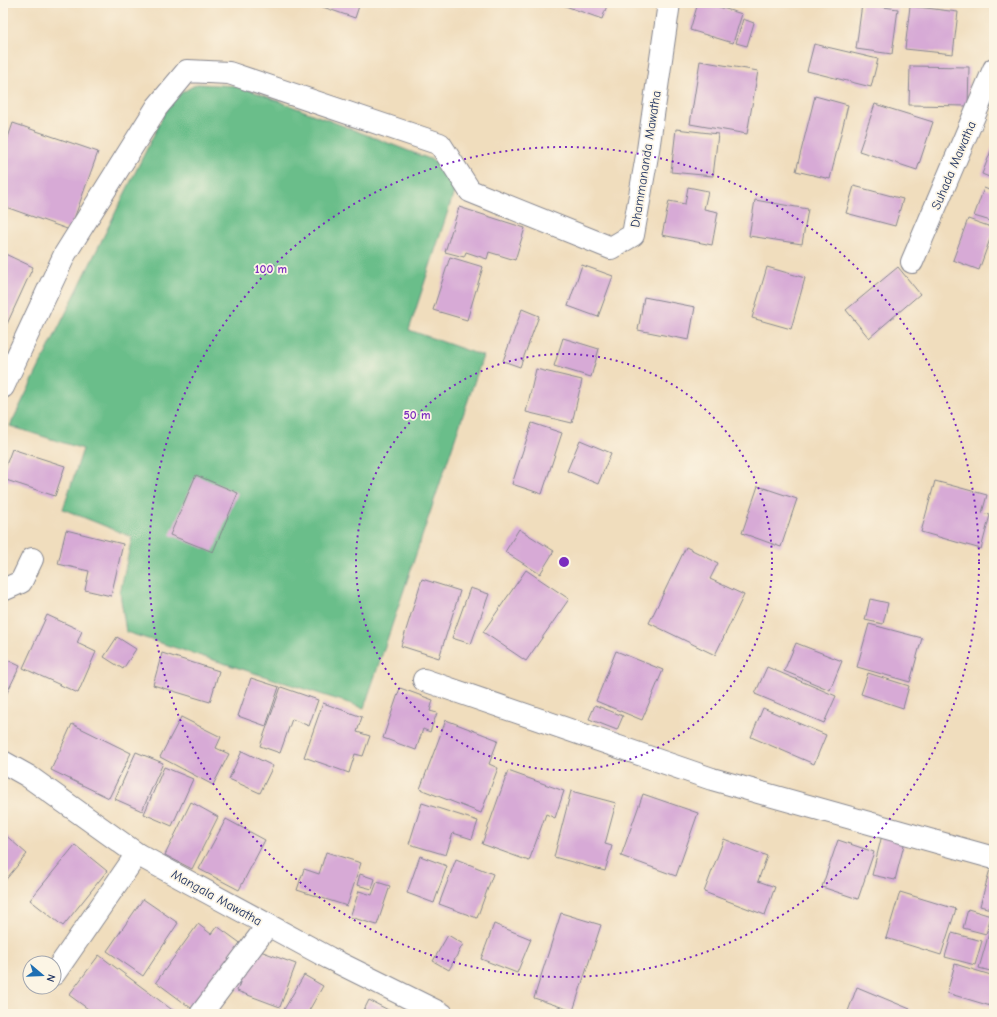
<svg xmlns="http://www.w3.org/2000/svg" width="997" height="1017" viewBox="0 0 997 1017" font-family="'Comic Neue',sans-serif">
<rect width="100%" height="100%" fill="#fcf5e5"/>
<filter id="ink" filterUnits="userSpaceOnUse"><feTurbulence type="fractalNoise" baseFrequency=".025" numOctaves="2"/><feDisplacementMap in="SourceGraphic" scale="8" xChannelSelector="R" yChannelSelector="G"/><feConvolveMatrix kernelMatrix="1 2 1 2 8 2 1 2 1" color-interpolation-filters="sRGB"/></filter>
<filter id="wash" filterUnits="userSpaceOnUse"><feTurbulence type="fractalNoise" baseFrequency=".012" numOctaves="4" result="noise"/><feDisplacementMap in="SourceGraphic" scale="16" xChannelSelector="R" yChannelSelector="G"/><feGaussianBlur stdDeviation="0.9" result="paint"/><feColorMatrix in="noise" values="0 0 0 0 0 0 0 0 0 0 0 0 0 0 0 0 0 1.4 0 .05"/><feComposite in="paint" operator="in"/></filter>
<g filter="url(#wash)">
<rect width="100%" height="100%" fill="#f0ddbd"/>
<path fill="#6bbe8a" stroke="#437674" d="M197 84 239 86 461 171 409 330 483 356 364 708 126 632 120 593 132 537 63 509 83 449 10 426 172 98Z"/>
<g id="blocks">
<g fill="#d7aad6">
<path d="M311 3H360L355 18Z"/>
<path d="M557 3H608L602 19Z"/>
<path d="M698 3H706L742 14 733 43 690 30Z"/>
<path d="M862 4 898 9 892 54 856 49Z"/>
<path d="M910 6 958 12 953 54 905 49Z"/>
<path d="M743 19 754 23 747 46 736 43Z"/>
<path d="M814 44 878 59 871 87 807 71Z"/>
<path d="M700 61 758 71 747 134 690 124Z"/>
<path d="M910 66 969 67 968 106 909 105Z"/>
<path d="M815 96 848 105 830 179 796 171Z"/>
<path d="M875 104 933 122 917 170 859 151Z"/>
<path d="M13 123 98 152 70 230 3 206V152Z"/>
<path d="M676 129 718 134 713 176 671 172Z"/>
<path d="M994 143V179L982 174Z"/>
<path d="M854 186 903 199 895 226 846 213Z"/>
<path d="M688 187 708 191 704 209 718 212 712 245 662 235 669 201 685 204Z"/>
<path d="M984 188 994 192V222L974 216Z"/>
<path d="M755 200 808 209 802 244 749 236Z"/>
<path d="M459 207 525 228 515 260 489 252 487 259 466 252 464 257 445 252Z"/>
<path d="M968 219 994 228 979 270 953 260Z"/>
<path d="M3 253 33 267 7 324 3 322Z"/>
<path d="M450 257 483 267 467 320 433 310Z"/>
<path d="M582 265 613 276 598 317 568 306Z"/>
<path d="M767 267 805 278 791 329 752 318Z"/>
<path d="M898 267 920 294 869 338 846 310Z"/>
<path d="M644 297 695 307 689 340 638 330Z"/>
<path d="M522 309 539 316 520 367 503 361Z"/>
<path d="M563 338 599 349 591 377 554 366Z"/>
<path d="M536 369 582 380 572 423 526 412Z"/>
<path d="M532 423 562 433 542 494 512 484Z"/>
<path d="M580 440 611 453 598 484 567 471Z"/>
<path d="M12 449 65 466 55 496 3 479V473Z"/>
<path d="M196 475 238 493 213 552 170 535Z"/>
<path d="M935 481 987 495 982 513 990 515 981 549 921 532Z"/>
<path d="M758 486 797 499 781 547 742 533Z"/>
<path d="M519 529 554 551 540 574 505 552Z"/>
<path d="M66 530 123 544 111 596 85 590 89 571 58 564Z"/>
<path d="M686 547 718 563 710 579 744 595 715 655 649 623Z"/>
<path d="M526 570 569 599 526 661 483 632Z"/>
<path d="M422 579 460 591 439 658 401 646Z"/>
<path d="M470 588 489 594 471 644 452 638Z"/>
<path d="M870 599 888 603 883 624 865 620Z"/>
<path d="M47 615 82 631 77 643 96 652 78 693 23 668Z"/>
<path d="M869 624 922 638 910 682 857 667Z"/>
<path d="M117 637 136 649 123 669 104 657Z"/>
<path d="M796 643 842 661 830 690 784 671Z"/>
<path d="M616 651 663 670 642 720 596 701Z"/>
<path d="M162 653 219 671 210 702 153 685Z"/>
<path d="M3 658 20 666 3 701Z"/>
<path d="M767 667 836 696 824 723 755 694Z"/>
<path d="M868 673 909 686 903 708 861 694Z"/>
<path d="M251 678 279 687 266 726 238 716Z"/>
<path d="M281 687 318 700 309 726 292 719 280 753 260 746Z"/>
<path d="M400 688 433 700 430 711 437 713 430 732 423 729 416 750 383 738Z"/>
<path d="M323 703 362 717 357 732 370 736 363 756 355 754 349 773 304 757Z"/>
<path d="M595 705 623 716 617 730 589 719Z"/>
<path d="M763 708 826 735 814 764 751 737Z"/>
<path d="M181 717 221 737 216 748 229 754 213 785 160 757Z"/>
<path d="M446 720 498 740 489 764 498 768 481 813 420 789Z"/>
<path d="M72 724 131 753 109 798 51 770Z"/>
<path d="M242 751 273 766 260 793 229 779Z"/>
<path d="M136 752 163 763 142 811 115 799Z"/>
<path d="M164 767 193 779 172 826 144 814Z"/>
<path d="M508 771 564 791 555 818 546 814 529 861 482 844Z"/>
<path d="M571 791 616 803 605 844 612 846 605 871 554 857Z"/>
<path d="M643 794 698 813 676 876 621 856Z"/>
<path d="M191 802 218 817 192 869 165 855Z"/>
<path d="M422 803 478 821 472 839 453 833 446 855 409 844Z"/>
<path d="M226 819 265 840 239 890 199 869Z"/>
<path d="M3 833 27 854 3 883Z"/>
<path d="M882 835 905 841 895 880 872 875Z"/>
<path d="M724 839 767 856 758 881 775 887 765 915 704 892Z"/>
<path d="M838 840 874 852 858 899 822 887Z"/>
<path d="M75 845 107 871 63 926 30 900Z"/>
<path d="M326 852 361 863 347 906 297 890 304 869 319 874Z"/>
<path d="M420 856 447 866 434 903 407 893Z"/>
<path d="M456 859 493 874 477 918 439 904Z"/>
<path d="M990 869 994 871V910L980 906Z"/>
<path d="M360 874 375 879 372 889 357 885Z"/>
<path d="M377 882 390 886 377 925 350 917 359 891 372 895Z"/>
<path d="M900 892 956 909 941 955 886 938Z"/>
<path d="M143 899 178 923 143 976 107 951Z"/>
<path d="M968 909 991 916 986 934 963 928Z"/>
<path d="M561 913 601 925 573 1011 534 998Z"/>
<path d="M198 924 211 934 217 926 243 945 195 1011 156 982Z"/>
<path d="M494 924 531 939 517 973 481 959Z"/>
<path d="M991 926H994V972L979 968Z"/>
<path d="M952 933 982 941 975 965 945 957Z"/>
<path d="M448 935 463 944 449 970 433 961Z"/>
<path d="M252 948 296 964 280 1007 237 991Z"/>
<path d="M99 955 175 1012 173 1014H95L69 995Z"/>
<path d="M955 964 994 976V1007L947 993Z"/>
<path d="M304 975 323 986 307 1014H284L282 1013Z"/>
<path d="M857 987 910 1009 908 1014H847Z"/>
<path d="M369 1000 396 1014H362Z"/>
</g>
</g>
</g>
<g filter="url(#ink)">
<use href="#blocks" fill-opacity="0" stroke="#86868e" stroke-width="1"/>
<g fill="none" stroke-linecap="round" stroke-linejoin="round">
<g stroke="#86868e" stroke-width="24">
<g id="minor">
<path d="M912 262 994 69"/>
<path d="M3 387 65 254 157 107 187 71 229 73 440 144 470 191 611 248 633 235 648 150 669 3"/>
<path d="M3 590 21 582 32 559"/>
<path d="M424 680 712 779 994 858"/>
<path d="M3 762 28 776 137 854 329 958 442 1014"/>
<path d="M54 974 137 854"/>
<path d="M201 1014 268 925"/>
</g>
</g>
<use href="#minor" stroke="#fff" stroke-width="22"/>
</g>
</g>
<g fill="none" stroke="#7b2cbf" stroke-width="2" stroke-dasharray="2 4">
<circle cx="564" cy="562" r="208"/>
<circle cx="564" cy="562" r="415"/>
</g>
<g text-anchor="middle" stroke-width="3.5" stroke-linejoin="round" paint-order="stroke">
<g font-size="13" fill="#1b2f5e" stroke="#fcf5e5">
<text transform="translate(645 159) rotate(-81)" y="5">Dhammananda Mawatha</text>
<text transform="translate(953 165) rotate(-67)" y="5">Suhada Mawatha</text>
<text transform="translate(217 897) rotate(29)" y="5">Mangala Mawatha</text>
</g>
</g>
<circle cx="564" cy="562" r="6" fill="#7b2cbf" stroke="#fcf5e5" stroke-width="2"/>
<g font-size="12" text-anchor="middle" font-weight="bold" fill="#7b2cbf" stroke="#fcf5e5" stroke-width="3.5" stroke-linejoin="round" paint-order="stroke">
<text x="271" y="273">100 m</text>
<text x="417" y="419">50 m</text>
</g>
<rect width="997" height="1017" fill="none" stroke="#fcf5e5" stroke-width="16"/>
<g transform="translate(42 975) rotate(109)"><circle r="19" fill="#fcf5e5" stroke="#a2a6af"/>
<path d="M0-3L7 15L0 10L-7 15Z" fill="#1f6fb2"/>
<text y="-6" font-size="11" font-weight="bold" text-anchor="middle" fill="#1b2f5e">N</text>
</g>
</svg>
